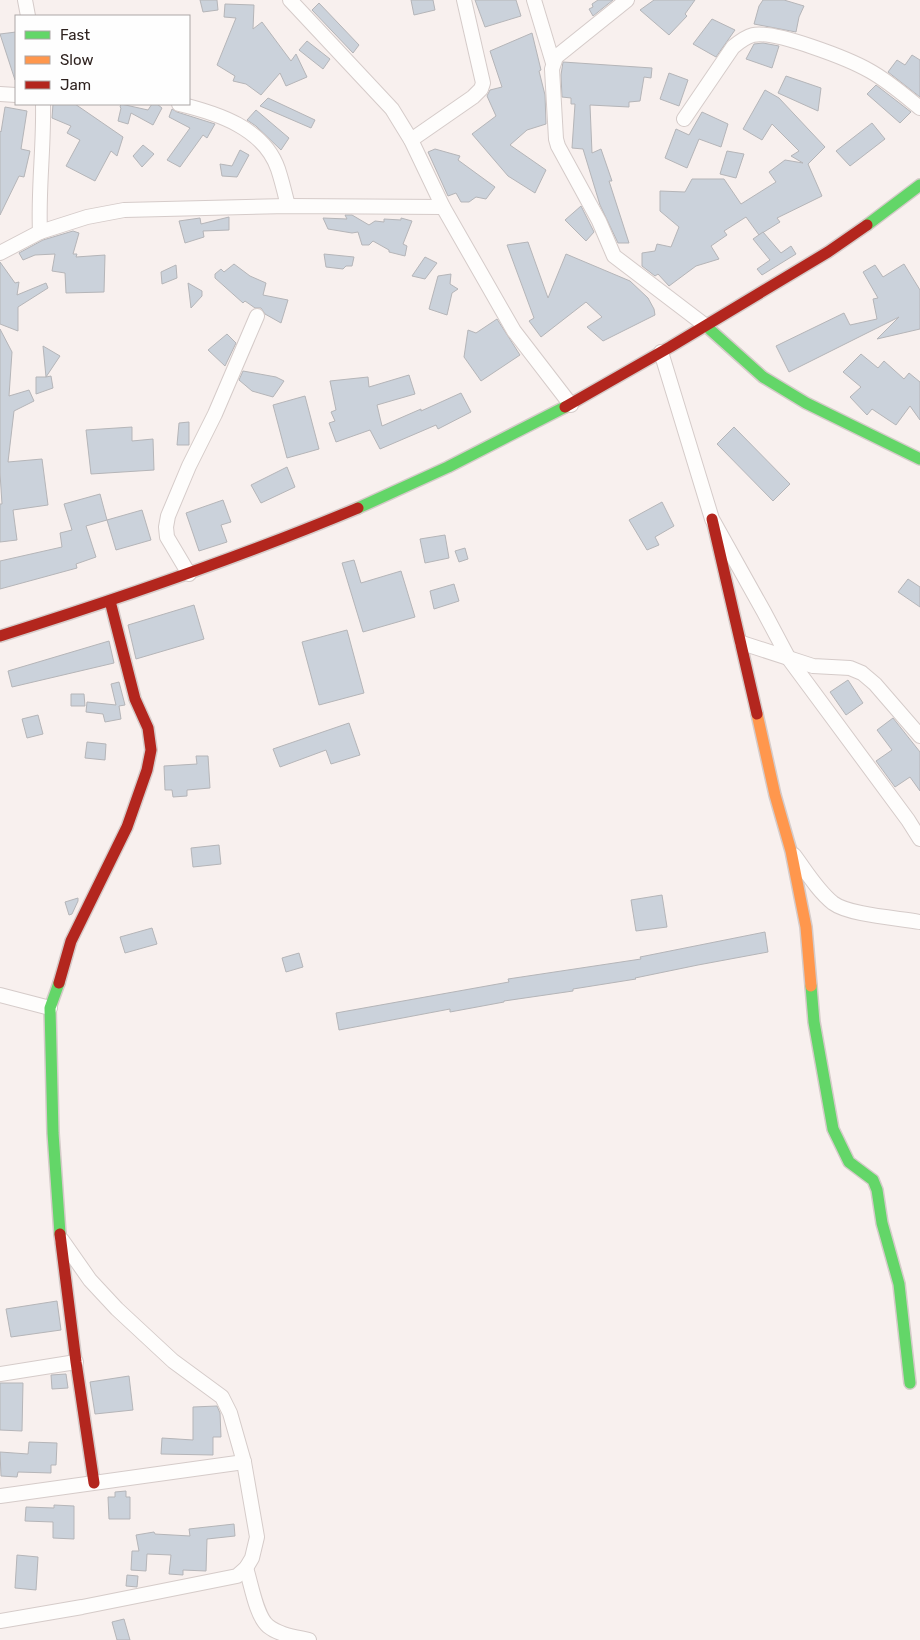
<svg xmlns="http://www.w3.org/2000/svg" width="920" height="1640" viewBox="0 0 920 1640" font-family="Rubik,sans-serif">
<rect width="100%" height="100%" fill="#f8f0ee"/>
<g fill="#cbd2db" stroke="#b5b5b8">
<path d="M200 0H217L218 10 203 12Z"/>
<path d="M411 0H433L435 10 414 15Z"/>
<path d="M475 0H516L521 16 485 27Z"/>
<path d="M598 0H613L593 16 589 9 593 7 592 4Z"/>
<path d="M654 0H695L685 14 687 16 669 35 640 10Z"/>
<path d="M763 0H784L804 6 799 17 796 32 754 24 759 6Z"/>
<path d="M319 3 359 45 353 53 312 10Z"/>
<path d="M225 4 254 5 253 29 262 22 291 61 296 54 307 77 286 86 280 73 261 95 246 84 233 81 235 76 217 65 236 18 224 17Z"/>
<path d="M712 19 735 30 716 57 693 44Z"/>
<path d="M16 32V79L15 80 0 34Z"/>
<path d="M532 33 541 70 539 71 545 95 546 124 527 130 510 145 546 170 535 193 508 176 472 134 496 116 487 96 490 90 502 87 490 51Z"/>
<path d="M307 41 330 59 323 69 299 50Z"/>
<path d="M763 43 779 46 772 68 746 59 754 44Z"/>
<path d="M912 55 920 60V97L888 72 897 60 905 65Z"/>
<path d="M563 62 652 68 651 78 644 77 640 101 629 102V107L590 105 592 153 601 149 612 181H609L629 243H618L600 205 583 149 572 148 575 104H571V98L562 97 561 75Z"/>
<path d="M669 73 688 80 679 106 660 99Z"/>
<path d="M786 76 821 88 818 111 778 93Z"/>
<path d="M876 85 911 112 900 123 867 94Z"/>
<path d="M765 90 779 98 825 147 808 164 822 196 777 218 780 222 759 235 746 217 724 231 727 235 711 246 719 259 696 266 669 286 658 274 655 276 642 266V253L655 251 657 244 671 247 679 227 660 211V191L685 192 692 179H724L741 204 776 182 769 172 785 160 803 163 791 156 799 151 772 124 762 140 743 129Z"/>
<path d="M268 98 315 120 311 128 260 106Z"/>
<path d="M53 104H75L123 137 117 156 111 151 95 181 66 166 80 140 67 133 71 126 52 118Z"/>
<path d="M121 104 148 110 152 104H157L162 108 153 125 131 113 128 124 118 121 121 108 120 107Z"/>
<path d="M5 107 27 111 21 149 30 151 24 177 19 176 0 215V131L1 132Z"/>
<path d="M172 109 177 112 215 124 207 138 203 135 180 167 167 160 190 128 169 117Z"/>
<path d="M256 110 289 138 281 150 256 126 247 120Z"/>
<path d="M702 112 728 124 721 147 699 139 687 168 665 158 676 129 689 135Z"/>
<path d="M872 123 885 139 850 166 836 151Z"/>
<path d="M143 145 154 154 142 167 133 156Z"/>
<path d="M435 149 460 156 458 160 495 187 486 199 476 197 469 202H461L456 193 448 196 428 152Z"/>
<path d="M240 150 249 155 237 177 222 176 220 164 232 166Z"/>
<path d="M727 151 744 154 736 178 720 174Z"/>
<path d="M581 206 594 232 586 241 565 220Z"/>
<path d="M345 215H352L369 225 375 221 384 222V219L401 220V218L412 221 403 244 407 246 405 256 389 252V250L373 241 369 245H362L358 232 352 233 328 229 323 218 347 219Z"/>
<path d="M229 217V230L203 231 204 237 185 243 179 221 200 218 201 224Z"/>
<path d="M73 231 79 233 73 254H77L76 257 105 255 104 292 66 293 65 273 52 271 55 254 35 255 23 260 19 253 43 240Z"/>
<path d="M763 232 781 253 791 246 796 254 762 275 757 269 770 260 753 239Z"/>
<path d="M528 242 548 298 566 254 630 281 648 298 654 309 655 315 603 341 587 327 602 317 586 302 541 337 529 321 534 318 507 245Z"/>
<path d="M324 254 354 257 352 266H346L343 269 326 267Z"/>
<path d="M425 257 437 263 425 279 412 276Z"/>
<path d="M0 262 15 283 19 282 17 295 46 283 48 288 18 307V331L0 324Z"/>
<path d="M234 264 250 276 266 283 263 295 288 300 281 323 265 314 261 308H255L245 301 243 303 215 278V274L221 269 224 272Z"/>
<path d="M904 264 920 290V329L877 339 899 317 789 372 776 346 844 313 850 325 877 319 873 299 878 298 863 272 875 265 883 277Z"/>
<path d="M176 265 177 278 162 284 161 272Z"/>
<path d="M451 274 450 284 458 289 452 293 447 315 429 309 438 276Z"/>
<path d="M188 283 202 291V296L191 308Z"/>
<path d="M497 319 520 355 481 381 464 357 468 330 476 333Z"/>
<path d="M0 329 12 352 9 396 29 390 34 401 14 411 8 462 42 459 48 505 13 510 17 540 0 542V504H2L0 473Z"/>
<path d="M227 334 236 343 225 366 208 350Z"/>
<path d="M43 346 60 356 46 377 51 376 53 388 36 394V377H46Z"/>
<path d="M861 354 878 368 884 361 904 379 909 373 920 382V420L910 406 896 425 872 409 867 415 850 397 861 387 843 372Z"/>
<path d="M243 371 276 377 284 381 273 397 252 391 239 380Z"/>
<path d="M409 375 415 394 377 405 382 426 421 409V411L461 393 471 412 438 429 436 425 380 449 370 430 336 442 329 423 335 421 331 412 336 410 330 381 368 377 369 387Z"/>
<path d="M305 396 319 449 287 458 273 405Z"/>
<path d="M189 422V445H177L179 423Z"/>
<path d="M132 427V441L153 439 154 470 91 474 86 430Z"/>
<path d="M734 427 790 484 773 501 717 444Z"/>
<path d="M287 467 295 487 261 503 251 485Z"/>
<path d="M100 494 107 520 86 526 96 557 76 564 77 568 0 589V561L62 547 60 533 72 530 64 504Z"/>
<path d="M223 500 231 522 221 525 227 542 199 551 186 513Z"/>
<path d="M662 502 674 526 655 537 659 545 647 550 629 520Z"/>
<path d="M142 510 151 540 116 550 107 520Z"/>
<path d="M445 535 449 558 425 563 420 539Z"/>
<path d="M465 548 468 559 459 562 455 551Z"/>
<path d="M354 560 361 583 401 571 415 617 363 632 342 563Z"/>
<path d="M908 579 920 587V607L898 592Z"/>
<path d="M454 584 459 601 434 609 430 591Z"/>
<path d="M194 605 204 639 136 659 128 625Z"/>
<path d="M347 630 364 693 319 705 302 642Z"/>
<path d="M109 641 114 663 12 687 8 671Z"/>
<path d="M848 680 863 703 846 715 830 692Z"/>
<path d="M119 682 125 705 119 706 121 719 105 722 103 714 86 712 87 702 116 705 111 684Z"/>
<path d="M71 694H84L85 706H71Z"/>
<path d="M38 715 43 734 27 738 22 719Z"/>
<path d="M893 718 920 752V791L910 777 895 787 876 761 892 750 877 730Z"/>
<path d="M349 723 360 755 331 764 326 750 280 767 273 749Z"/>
<path d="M87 742 106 744 105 760 85 758Z"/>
<path d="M196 756H208L210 788 187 790V796L173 797 172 790H165L164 766 197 764Z"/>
<path d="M219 845 221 864 193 867 191 848Z"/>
<path d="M662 895 667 927 636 931 631 900Z"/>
<path d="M78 898V901L72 914 69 915 65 902Z"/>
<path d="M152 928 157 944 125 953 120 937Z"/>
<path d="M765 932 768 952 698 965 635 978 636 979 573 989V991L504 1001V1002L450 1012V1009L339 1030 336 1013 509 982 508 979 641 959 640 957Z"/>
<path d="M299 953 303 967 286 972 282 958Z"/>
<path d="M57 1301 61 1330 11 1337 6 1309Z"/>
<path d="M66 1374 68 1388 52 1389 51 1375Z"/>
<path d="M129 1376 133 1410 95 1414 90 1382Z"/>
<path d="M0 1383H23L22 1431 0 1430Z"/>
<path d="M217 1406 220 1413 221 1437H213V1455L161 1454 162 1438 193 1440V1407Z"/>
<path d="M29 1442 57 1443 56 1465H51V1473L18 1472 17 1477 1 1476 0 1452 28 1454Z"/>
<path d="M126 1491V1497H130V1519H109L108 1497H115V1492Z"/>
<path d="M54 1505 74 1506V1539L53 1538V1522L25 1521 26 1507 54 1508Z"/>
<path d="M234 1524 235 1536 207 1539 206 1571 183 1570V1575L169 1574 171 1555 147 1554 146 1571 131 1570 132 1551H139L136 1535 154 1532 155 1534 190 1536 189 1529Z"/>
<path d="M17 1555 38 1557 36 1590 15 1588Z"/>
<path d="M127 1575 138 1576 137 1587 126 1586Z"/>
<path d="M124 1619 130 1640H117L112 1622Z"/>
</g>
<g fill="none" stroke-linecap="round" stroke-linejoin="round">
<g stroke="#d5cbc9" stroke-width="16">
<g id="street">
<path d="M25 0 28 16"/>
<path d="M290 0 392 109 411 140 443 207 514 331 571 405"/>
<path d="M534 0 553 63"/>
<path d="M627 0 556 57 552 69 556 139 558 146 599 221 614 256 706 326"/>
<path d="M0 94 16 95"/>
<path d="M179 104C217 113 264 128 278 169 282 181 285 194 288 206"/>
<path d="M684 119 733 47C739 42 745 37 753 35 775 30 849 59 870 71 888 81 904 95 920 108"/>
<path d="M411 140 473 97 481 89 483 83 464 0"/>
<path d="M40 232C38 189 44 147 43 104"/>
<path d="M0 253 40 232 87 217 124 210 288 206 443 207"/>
<path d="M661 352 712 519 764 612 789 659 908 820 920 839"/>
<path d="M189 574 167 537 166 527 168 516 189 466 215 414 257 316"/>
<path d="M742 643 813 666 850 668 862 673 875 684 920 736"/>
<path d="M794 855C806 871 817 890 833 903 849 915 898 918 920 922"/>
<path d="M0 995 50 1008"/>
<path d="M0 1374 76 1362"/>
<path d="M0 1496 244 1462"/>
<path d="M246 1568C251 1583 256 1616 268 1626 279 1635 296 1637 309 1640"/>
<path d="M0 1621 82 1607 237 1576 246 1568 252 1558 257 1537 244 1462 230 1413 222 1397 173 1361 117 1309 90 1280 62 1240"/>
</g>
</g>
<g stroke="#d5cbc9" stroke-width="14">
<g id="fast">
<path d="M867 225 920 185"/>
<path d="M706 326 763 377 806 403 920 459"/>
<path d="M358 508 448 467 565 407"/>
<path d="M59 983 50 1008 53 1133 60 1234"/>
<path d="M811 986 814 1022 833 1129 849 1162 873 1180 877 1190 882 1223 899 1284 910 1383"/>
</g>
</g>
<g stroke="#d5cbc9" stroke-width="14">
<path id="slow" d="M757 714 775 795 791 851 806 927 811 986"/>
</g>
<g stroke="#d5cbc9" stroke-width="14">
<g id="jam">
<path d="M565 407 670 347 828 252 867 225"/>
<path d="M712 519 757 714"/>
<path d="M0 636C121 598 241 557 358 508"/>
<path d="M59 983 71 941 127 827 147 770 151 750 148 728 135 699 110 601"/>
<path d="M60 1234 76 1362 94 1483"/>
</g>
</g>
<use href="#street" stroke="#fefdfc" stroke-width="14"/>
<use href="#fast" stroke="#63d668" stroke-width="11"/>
<use href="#slow" stroke="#ff974d" stroke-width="11"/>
<use href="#jam" stroke="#b3261e" stroke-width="11"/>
</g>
<rect x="15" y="15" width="175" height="90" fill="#fefefe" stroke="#aba6a5"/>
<rect x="25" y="31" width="25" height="8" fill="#63d668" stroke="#aba6a5"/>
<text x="60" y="40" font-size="15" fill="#2e221f">Fast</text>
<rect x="25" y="56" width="25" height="8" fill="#ff974d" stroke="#aba6a5"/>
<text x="60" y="65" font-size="15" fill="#2e221f">Slow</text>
<rect x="25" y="81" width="25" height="8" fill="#b3261e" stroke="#aba6a5"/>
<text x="60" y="90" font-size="15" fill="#2e221f">Jam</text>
</svg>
